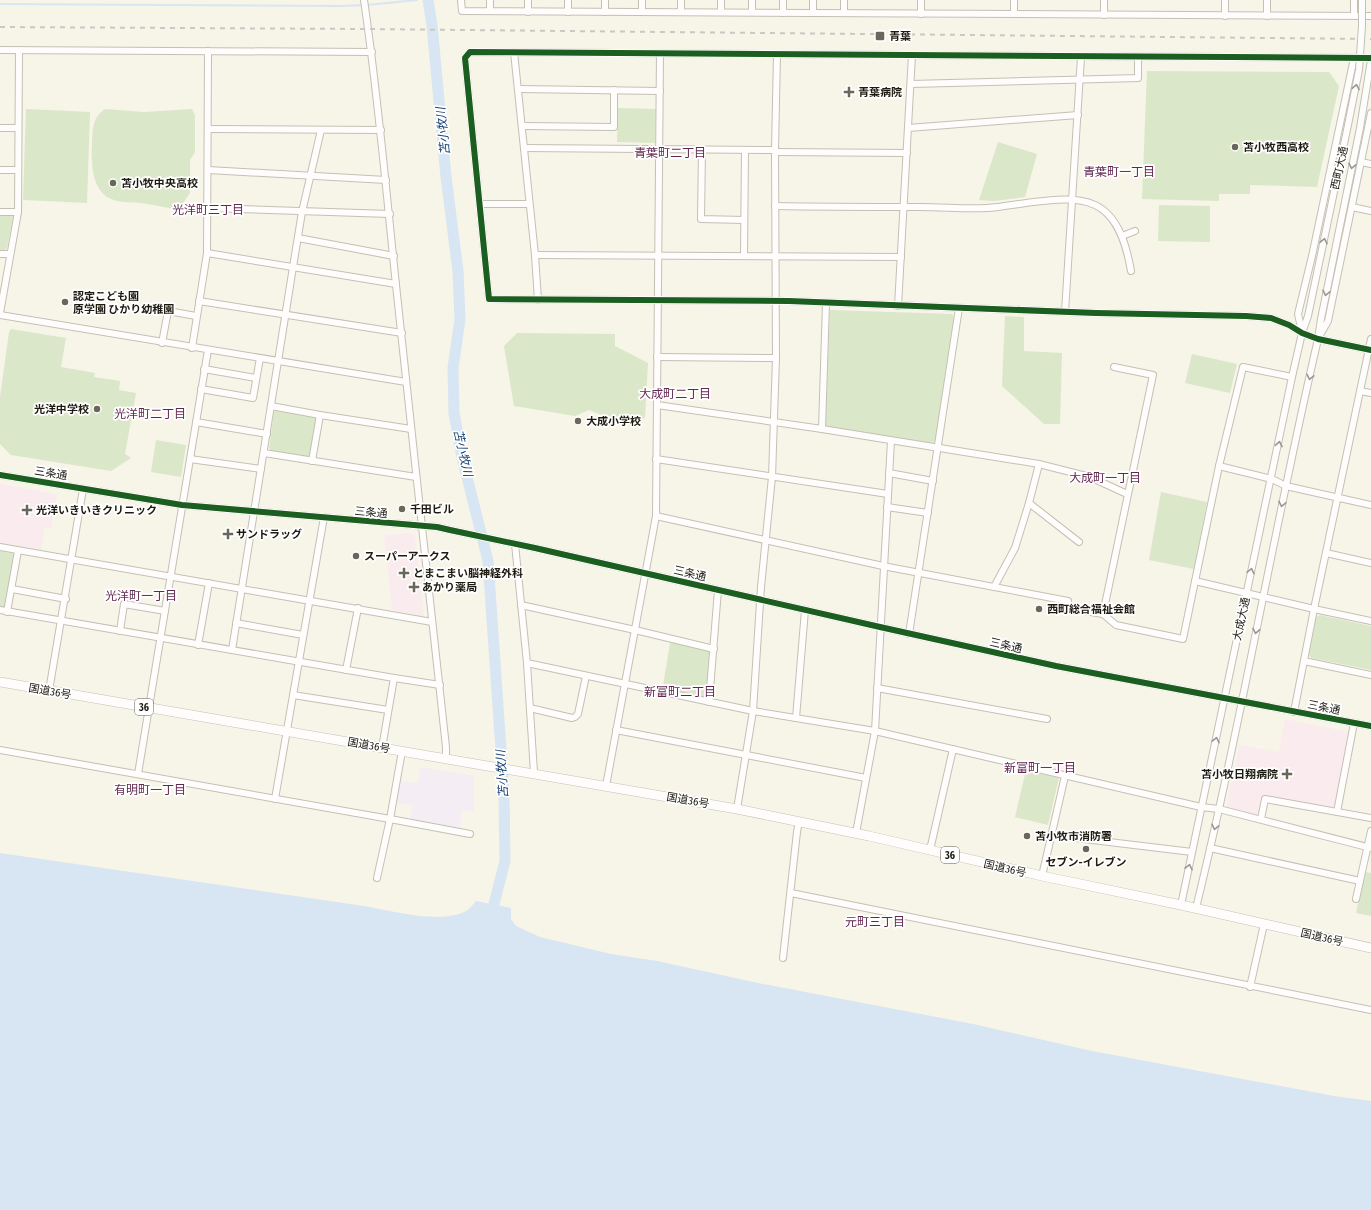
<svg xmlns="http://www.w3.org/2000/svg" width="1371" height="1210" viewBox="0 0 1371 1210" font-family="'Fira Sans Condensed','Noto Sans JP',sans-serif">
<rect width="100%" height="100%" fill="#f7f4e8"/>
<path fill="#f4edf4" d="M420 767 474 776V812L462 810 460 828 410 819 413 805 396 803 400 781 418 783Z"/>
<g fill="#faecee">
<path d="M0 484 57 494 51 528 45 527 41 551 0 545Z"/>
<path d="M412 533 415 536 424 615 423 616 392 610 384 535Z"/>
<path d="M1285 719 1349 732 1334 809 1264 796 1260 815 1226 808 1239 745 1279 752Z"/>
</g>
<g fill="#dbe7c9">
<path d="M1147 71 1329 72 1339 86 1317 187 1250 185V194H1219V201L1142 199Z"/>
<path d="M618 108 656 109 655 143 617 142Z"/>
<path d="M26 109 90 112 87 203 23 200Z"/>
<path d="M105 109 144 112 192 109 195 115V152L190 160V193L178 210C166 207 154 205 141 203 133 202 122 203 114 200 92 194 91 164 92 145 93 130 91 119 105 109Z"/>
<path d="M998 142 1037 154 1025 197 994 201 979 200Z"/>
<path d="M1159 205 1210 206V242L1158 241Z"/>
<path d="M11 214 13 217 7 248 5 250H0V215Z"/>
<path d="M830 310 952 314 954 317 936 441 932 443 827 427 825 426Z"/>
<path d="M1005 316 1024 317V351L1062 353 1060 424H1044L1002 386Z"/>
<path d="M11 329 66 338 61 367 95 373 94 377 120 381 119 390 136 393 125 454 131 458 111 471 11 455 0 444V397L9 332Z"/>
<path d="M517 333 615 334V346L648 363 645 417 633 427 589 410 575 416 514 406 504 346Z"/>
<path d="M1192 354 1237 364 1230 393 1185 383Z"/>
<path d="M276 411 316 418 310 458 272 452 269 448 274 412Z"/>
<path d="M156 440 186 445 181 477 151 472Z"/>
<path d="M1161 492 1207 502 1194 569 1149 560Z"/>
<path d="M0 551 12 553 15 555 6 606 4 608 0 607Z"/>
<path d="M1320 615 1371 626V670L1311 658 1309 655 1316 617Z"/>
<path d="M672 641 708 650 710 652 707 696 705 698 666 690 663 686 670 643Z"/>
<path d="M1026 770 1059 778 1048 825 1015 817Z"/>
<path d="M1365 872 1371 873V916L1356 913Z"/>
</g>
<path fill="#d8e5f3" d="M0 853 364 906C392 911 435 923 462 913 468 911 472 906 476 901L511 908V919L516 926 540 937 611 954 657 961 758 983 973 1024 1092 1051 1334 1096 1371 1101V1210H0Z"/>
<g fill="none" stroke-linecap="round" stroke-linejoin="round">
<path stroke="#d8e5f3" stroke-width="2" d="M0 4 341 6 367 5 417 0"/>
<path stroke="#d8e5f3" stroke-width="11" d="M428 0 432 25 446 177 458 271 460 319 453 368 454 413 462 457 488 561 504 793 505 861 494 904"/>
<g stroke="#c3c0b6" stroke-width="8">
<g id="minor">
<path d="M364 0C378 95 386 190 396 285 413 439 428 593 446 747V758"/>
<path d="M461 0 462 11 1371 16"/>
<path d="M783 0V13"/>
<path d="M1354 0V16"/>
<path d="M490 11V0"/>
<path d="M528 12V0"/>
<path d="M568 12V0"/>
<path d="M605 12V0"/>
<path d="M642 12V0"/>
<path d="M681 12V0"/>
<path d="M721 12V0"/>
<path d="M752 12V0"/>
<path d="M813 13V0"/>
<path d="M844 13V0"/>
<path d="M921 14V0"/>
<path d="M1014 14V0"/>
<path d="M1104 15V0"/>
<path d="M1225 16V0"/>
<path d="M1267 16V0"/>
<path d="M0 50 372 52"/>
<path d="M514 52 535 255 538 300"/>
<path d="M1371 58 470 52 465 58 489 299 789 301 1096 313 1246 316 1271 318 1289 325 1302 333 1318 339 1371 350"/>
<path d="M911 84 1138 78V57"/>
<path d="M518 89 660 91"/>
<path d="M522 126 614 127V90"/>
<path d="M0 128H17"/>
<path d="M908 128 1078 115"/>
<path d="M208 129 381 130"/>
<path d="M524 148 775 150"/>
<path d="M702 150 701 219 744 220"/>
<path d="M775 152 907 153"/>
<path d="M1361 162 1371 164"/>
<path d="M0 170H17"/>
<path d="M208 170 386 180"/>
<path d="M480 204H529"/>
<path d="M775 206C824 207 872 207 920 207 943 207 965 209 987 208 1017 206 1068 192 1095 205 1119 216 1127 248 1131 271"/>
<path d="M1352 207 1371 211"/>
<path d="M207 208 390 214"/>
<path d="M0 212H18"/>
<path d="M1122 236 1135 231"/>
<path d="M298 238 394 256"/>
<path d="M207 253 396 284"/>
<path d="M0 254H10"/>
<path d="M535 255 901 257"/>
<path d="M744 255 745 150"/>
<path d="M199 301 402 333"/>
<path d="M898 306 912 55"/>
<path d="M1065 312 1081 57"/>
<path d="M0 313 18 212 19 50"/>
<path d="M0 315 406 382"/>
<path d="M1302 332 1298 314 1312 256 1354 58"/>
<path d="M1320 335 1328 321 1371 113"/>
<path d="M162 343 168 311 196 316"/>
<path d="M192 348 207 253 208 51"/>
<path d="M657 357 776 358"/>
<path d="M204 369 256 378"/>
<path d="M201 389 253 398 260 358"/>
<path d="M1360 391 1371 393"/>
<path d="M657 405 822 429 1039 464 1090 477 1127 494"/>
<path d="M271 406 320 415 411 429"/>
<path d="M196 422 267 434"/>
<path d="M822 429 826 303"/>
<path d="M264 453 416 477"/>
<path d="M190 459 261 469"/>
<path d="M656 459 888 494"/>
<path d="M312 461 320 415"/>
<path d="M1219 466 1272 479 1286 486 1371 505"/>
<path d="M889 473 933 481"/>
<path d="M0 475 182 505 437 527 450 530 535 548 880 627 1056 666 1371 726"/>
<path d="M1029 503 1079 542"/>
<path d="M887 507 928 513"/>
<path d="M656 516 883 566 1068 601"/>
<path d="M515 544 527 663 534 773"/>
<path d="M0 547 432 622"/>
<path d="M1326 553 1371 563"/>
<path d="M1195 581 1314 609 1371 621"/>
<path d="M994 587 1015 548 1029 503 1039 464"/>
<path d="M12 589 66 599"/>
<path d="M521 605 635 630 714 649"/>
<path d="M1066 608 1103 614 1153 375 1114 367"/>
<path d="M0 610 394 678 440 685"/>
<path d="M7 612 18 551"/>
<path d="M1103 614 1116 625 1183 639 1219 466 1243 367 1292 377"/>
<path d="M236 623 303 635"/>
<path d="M120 631 124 604 165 611"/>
<path d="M909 634 959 308"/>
<path d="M198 645 209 583"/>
<path d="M232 650 293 267 302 212 321 130"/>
<path d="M1304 661 1371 675"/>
<path d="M527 663 753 711 875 731 1201 807 1219 809 1371 848"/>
<path d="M346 670 358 608"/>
<path d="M877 688 1047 719"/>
<path d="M49 691 83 489"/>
<path d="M293 695 388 710"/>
<path d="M709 702 718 590"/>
<path d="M530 708 572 718 575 717 578 714 586 676"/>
<path d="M1294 712 1314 609 1371 339"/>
<path d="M796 718 805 610"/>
<path d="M616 730 866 778"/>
<path d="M382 748 394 678"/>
<path d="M0 750 390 819 402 751"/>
<path d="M138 774 208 350"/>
<path d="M606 786 656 516 660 53"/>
<path d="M275 799 324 517"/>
<path d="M737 809 753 711 761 587 772 477 776 358 775 150 777 54"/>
<path d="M1337 812 1354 723"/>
<path d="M1261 819 1265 799 1371 818"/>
<path d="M856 833 875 731 891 441"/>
<path d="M1051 835 1192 852"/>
<path d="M1210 848 1360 881"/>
<path d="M930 850 953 749"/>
<path d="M1042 876 1065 776"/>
<path d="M377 878 390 819 470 834"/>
<path d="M791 893 1371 1010"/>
<path d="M1356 899 1371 831"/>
<path d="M1181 905 1292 377 1302 333 1308 316 1348 125"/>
<path d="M1196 908C1242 720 1274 528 1318 339L1321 319 1360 128 1371 60"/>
<path d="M783 958 797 832 799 821"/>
<path d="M1250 987 1264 924"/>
</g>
</g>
<g stroke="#c3c0b6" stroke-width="10">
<path id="highway" d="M0 682 737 809 869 836 1042 876 1181 905 1371 948"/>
</g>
<use href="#minor" stroke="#fefdfc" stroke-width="6"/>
<use href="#highway" stroke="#fefdfc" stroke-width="9"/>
<path stroke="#c8c8c4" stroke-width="2" stroke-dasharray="5 5" stroke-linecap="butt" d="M0 27 363 29 1371 39"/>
<g stroke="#c3c0b6" stroke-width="8" stroke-linecap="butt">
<path id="minor-bridge" d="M1348 125 1359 70 1362 26V0"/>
</g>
<use href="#minor-bridge" stroke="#fefdfc" stroke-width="6"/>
<g stroke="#fff" stroke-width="8">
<g id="cycleway">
<path d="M1371 58 470 52 465 58 489 299 789 301 1096 313 1246 316 1271 318 1289 325 1302 333 1318 339 1371 350"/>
<path d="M0 475 182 505 437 527 450 530 535 548 880 627 1056 666 1371 726"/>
</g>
</g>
<use href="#cycleway" stroke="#1b5e20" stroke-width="6"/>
</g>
<defs><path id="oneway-chevron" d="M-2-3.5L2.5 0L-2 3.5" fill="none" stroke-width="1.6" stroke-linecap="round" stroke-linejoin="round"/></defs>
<g stroke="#999792">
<use href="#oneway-chevron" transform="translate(1356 87) rotate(-79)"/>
<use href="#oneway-chevron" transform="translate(1352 166) rotate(102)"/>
<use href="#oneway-chevron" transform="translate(1324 241) rotate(-78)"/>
<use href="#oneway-chevron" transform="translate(1326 293) rotate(102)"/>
<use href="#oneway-chevron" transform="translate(1310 377) rotate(102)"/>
<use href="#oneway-chevron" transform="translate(1279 444) rotate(-79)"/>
<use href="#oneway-chevron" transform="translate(1282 504) rotate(102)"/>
<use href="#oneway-chevron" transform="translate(1251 571) rotate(-77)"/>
<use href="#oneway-chevron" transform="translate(1256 631) rotate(101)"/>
<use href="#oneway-chevron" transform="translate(1216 740) rotate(-78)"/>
<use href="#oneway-chevron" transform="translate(1215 827) rotate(103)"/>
<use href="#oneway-chevron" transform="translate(1189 867) rotate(-78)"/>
</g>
<g fill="#69665c" stroke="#fff" stroke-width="1.5">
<rect x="875" y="31" width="10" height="10" rx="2"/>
<path d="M847 86h4v4h4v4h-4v4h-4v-4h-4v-4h4z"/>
<circle cx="1235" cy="147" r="4"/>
<circle cx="113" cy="183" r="4"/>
<circle cx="65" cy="302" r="4"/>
<circle cx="97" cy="409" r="4"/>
<circle cx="578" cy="421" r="4"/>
<circle cx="402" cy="509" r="4"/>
<path d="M25 504h4v4h4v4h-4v4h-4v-4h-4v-4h4z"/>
<path d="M226 528h4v4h4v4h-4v4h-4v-4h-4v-4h4z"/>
<circle cx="356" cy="556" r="4"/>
<path d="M402 567h4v4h4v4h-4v4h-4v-4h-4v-4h4z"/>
<path d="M412 581h4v4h4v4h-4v4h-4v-4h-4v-4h4z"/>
<circle cx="1039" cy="609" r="4"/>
<path d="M1285 768h4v4h4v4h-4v4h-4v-4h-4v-4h4z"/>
<circle cx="1027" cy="836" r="4"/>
<circle cx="1086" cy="849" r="4"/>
</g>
<g text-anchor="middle" stroke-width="3.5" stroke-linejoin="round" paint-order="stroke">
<g fill="#fff" stroke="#615f58" stroke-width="1">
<rect x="135" y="699" width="18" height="16" rx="3"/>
<rect x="941" y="847" width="18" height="16" rx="3"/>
</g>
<g font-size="10" font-weight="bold" fill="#1d1a10">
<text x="144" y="711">36</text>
<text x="950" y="859">36</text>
</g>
<g font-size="11" font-weight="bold" fill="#1d1a10" stroke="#fff" text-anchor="start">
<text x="889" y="40">青葉</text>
<text x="858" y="96">青葉病院</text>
<text x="1243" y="151">苫小牧西高校</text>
<text x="121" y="187">苫小牧中央高校</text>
<text x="73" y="300">認定こども園<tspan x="73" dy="13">原学園 ひかり幼稚園</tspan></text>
<text x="89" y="413" text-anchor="end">光洋中学校</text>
<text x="586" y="425">大成小学校</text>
<text x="410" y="513">千田ビル</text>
<text x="36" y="514">光洋いきいきクリニック</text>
<text x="236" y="538">サンドラッグ</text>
<text x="364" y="560">スーパーアークス</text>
<text x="413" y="577">とまこまい脳神経外科</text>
<text x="422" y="591">あかり薬局</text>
<text x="1047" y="613">西町総合福祉会館</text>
<text x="1278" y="778" text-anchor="end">苫小牧日翔病院</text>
<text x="1035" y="840">苫小牧市消防署</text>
<text x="1086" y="866" text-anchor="middle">セブン-イレブン</text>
</g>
<g font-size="11" fill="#1d1a10" stroke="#fff">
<text transform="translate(1339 168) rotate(-78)" y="4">西町大通</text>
<text transform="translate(51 473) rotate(9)" y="4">三条通</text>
<text transform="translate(371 512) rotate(5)" y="4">三条通</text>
<text transform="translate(690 573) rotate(13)" y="4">三条通</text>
<text transform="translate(1241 619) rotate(-78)" y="4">大成大通</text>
<text transform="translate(1006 645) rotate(13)" y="4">三条通</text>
<text transform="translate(50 691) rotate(10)" y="4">国道36号</text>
<text transform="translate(1324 707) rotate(11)" y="4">三条通</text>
<text transform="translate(369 745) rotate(10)" y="4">国道36号</text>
<text transform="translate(688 800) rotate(10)" y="4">国道36号</text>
<text transform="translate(1005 868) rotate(13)" y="4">国道36号</text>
<text transform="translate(1322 937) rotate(13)" y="4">国道36号</text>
</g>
<g font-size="12" font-style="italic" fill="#154173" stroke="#fff">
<text transform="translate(443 131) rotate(-96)" y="4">苫小牧川</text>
<text transform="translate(463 453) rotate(77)" y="4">苫小牧川</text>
<text transform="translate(502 774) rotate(-94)" y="4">苫小牧川</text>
</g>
<g font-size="12" fill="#612750" stroke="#fff">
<text x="670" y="157">青葉町二丁目</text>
<text x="1119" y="176">青葉町一丁目</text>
<text x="208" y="214">光洋町三丁目</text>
<text x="675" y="398">大成町二丁目</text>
<text x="150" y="418">光洋町二丁目</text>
<text x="1105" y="482">大成町一丁目</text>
<text x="141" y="600">光洋町一丁目</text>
<text x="680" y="696">新富町二丁目</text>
<text x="1040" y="772">新富町一丁目</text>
<text x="150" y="794">有明町一丁目</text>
<text x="875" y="926">元町三丁目</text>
</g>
</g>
</svg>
